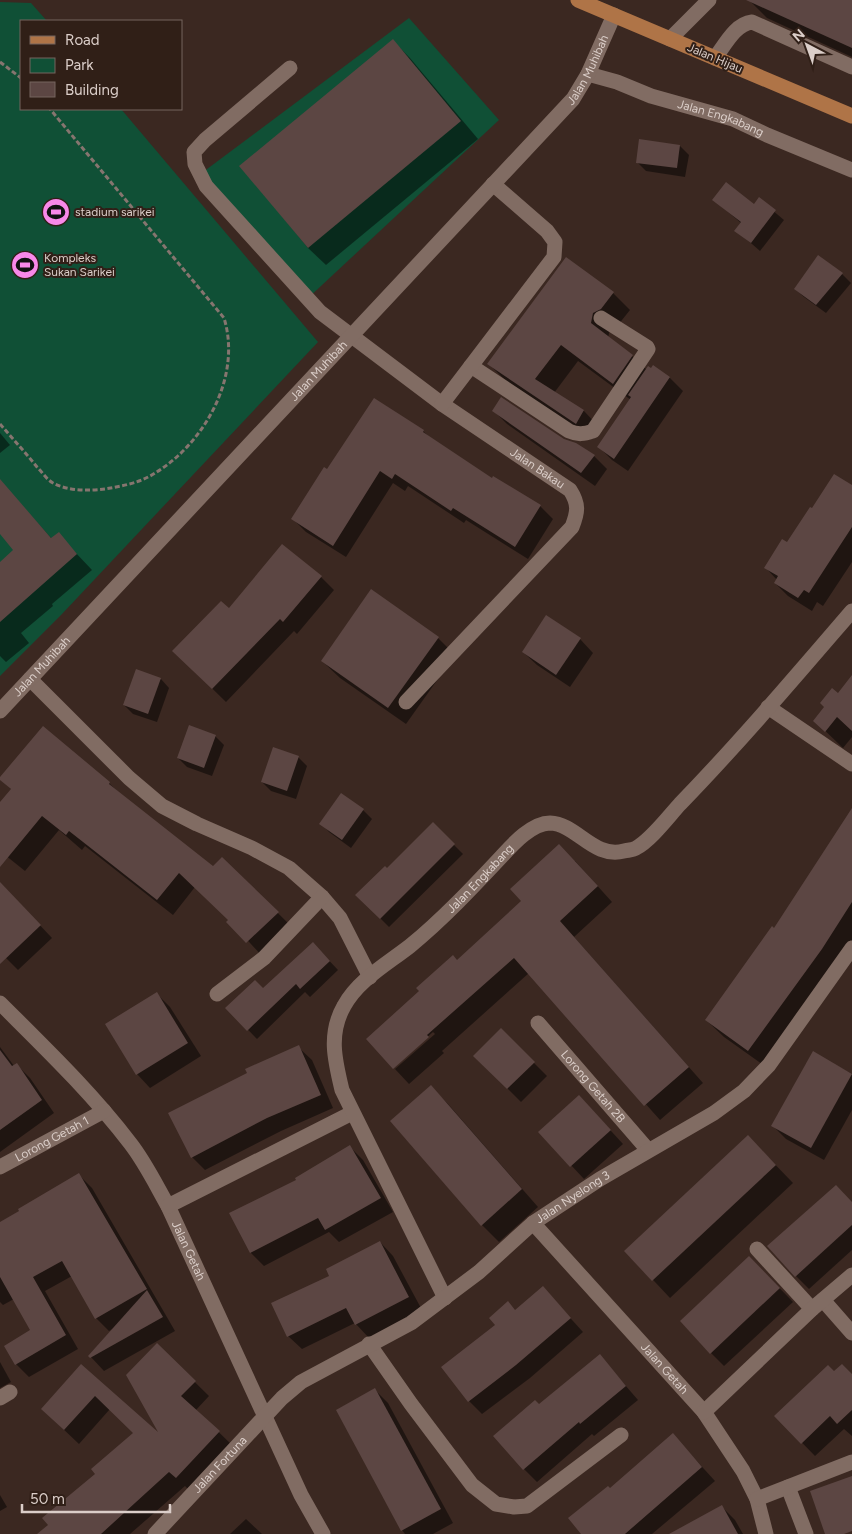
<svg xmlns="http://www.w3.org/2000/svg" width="852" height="1534" viewBox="0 0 852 1534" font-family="Figtree,sans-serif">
<rect width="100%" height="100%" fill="#3b2821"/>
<g fill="#105036">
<path d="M0 2 31 3 47 21H21V109H121L318 342 62 614 0 676Z"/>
<path d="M409 18 499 120 306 300 199 175Z"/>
</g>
<g fill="#0007">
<path d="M749 0H852V57L767 18Z"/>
<path d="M393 41 410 58 478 139 326 265 308 248 241 166Z"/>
<path d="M680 146 689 155 685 177 646 171 637 162Z"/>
<path d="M759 199 784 220 760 251 736 230 741 223 714 200 755 205Z"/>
<path d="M842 274 851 283 826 313 804 297 795 289Z"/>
<path d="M613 293 630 310 618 325 610 329 608 338 632 356 647 370H652L654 367 670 378 683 391 628 471 612 460 599 447 631 400 578 361 554 393 584 411 600 428 593 439 505 380 489 364Z"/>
<path d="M494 411 563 440 594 456 607 469 595 486 507 424Z"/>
<path d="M423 431 431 439 492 480 540 506 553 519 528 559 466 520 464 523 408 486 405 491 393 483 346 557 306 532 293 519 327 470Z"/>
<path d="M0 433 10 445 0 453Z"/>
<path d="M1 482 52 539 58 534 92 570 52 604 53 606 21 633 29 643 6 662 0 656V563L15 550 0 532V483Z"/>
<path d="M852 487V562L823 606 817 602 812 611 788 596 775 583 777 580 766 568 788 544Z"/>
<path d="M321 577 334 590 297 634 294 631 226 702 174 651 229 610Z"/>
<path d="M438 638 455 655 406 724 340 678 322 661Z"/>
<path d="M580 639 593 653 570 687 537 665 523 652Z"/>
<path d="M161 679 169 688 157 722 133 714 124 705Z"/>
<path d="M852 706V737L843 748 815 721Z"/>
<path d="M215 736 224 745 212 776 187 767 178 758Z"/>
<path d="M298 757 307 766 296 799 271 791 262 782Z"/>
<path d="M0 779 109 783 124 798 213 868 222 858 293 928 263 957 229 920 195 887 173 915 85 846 82 850 59 830 25 871 0 851V804L12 790Z"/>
<path d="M363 810 372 819 351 848 329 832 321 823Z"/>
<path d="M852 810V946L766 1067 724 1037 706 1020 775 930Z"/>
<path d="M433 824 463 854 389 927 357 895 387 870Z"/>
<path d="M575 861 612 902 574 937 703 1083 660 1120 529 973 442 1051 444 1053 409 1084 395 1069 435 1034 433 1032 393 1068 457 962Z"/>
<path d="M0 883 52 938 18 970 0 952Z"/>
<path d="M321 952 338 970 310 997 305 992 257 1039 227 1008 263 990Z"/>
<path d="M157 994 170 1007 201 1056 150 1088 137 1074 107 1025Z"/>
<path d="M501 1030 547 1076 521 1102 475 1056Z"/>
<path d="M0 1047 14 1066 17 1065 30 1078 54 1113 0 1152Z"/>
<path d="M298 1047 312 1060 333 1108 281 1131 205 1170 192 1157Z"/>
<path d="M813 1053 852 1074V1110L824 1160 786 1139 773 1126Z"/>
<path d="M431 1087 448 1104 538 1207 499 1242 482 1225Z"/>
<path d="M579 1096 623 1144 584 1179 540 1132Z"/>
<path d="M350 1147 363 1160 393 1212 339 1242 329 1232 264 1266 251 1253 231 1214 298 1180Z"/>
<path d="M765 1154 793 1183 670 1298 626 1251Z"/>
<path d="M79 1175 92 1188 175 1331 104 1371 90 1356 114 1328 109 1331 96 1318 72 1276 45 1291 78 1349 29 1377 16 1364 32 1331 14 1299 3 1305 0 1302V1223Z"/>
<path d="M852 1203V1250L809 1289 796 1276Z"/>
<path d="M380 1242 393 1256 422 1310 369 1338 355 1323 302 1349 288 1336 331 1276Z"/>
<path d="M763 1271 793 1302 724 1366 711 1353Z"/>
<path d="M543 1288 583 1332 530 1378 482 1414 469 1401 516 1311Z"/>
<path d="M157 1345 209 1396 196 1410 233 1446 191 1492 185 1486 130 1534H39L49 1525 135 1433 110 1409 79 1444 42 1409 81 1366 162 1437Z"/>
<path d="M600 1356 638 1400 594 1436 592 1434 537 1482 524 1469 539 1406Z"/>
<path d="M0 1362 11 1382 0 1388Z"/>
<path d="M834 1373 852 1375V1436L844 1429 815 1456 776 1416Z"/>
<path d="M375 1390 388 1403 453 1523 433 1534H405L402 1530Z"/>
<path d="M673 1435 715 1481 652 1534H582L610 1489Z"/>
<path d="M0 1495 7 1507 0 1511Z"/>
<path d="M722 1507 735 1520 743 1534H680Z"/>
<path d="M246 1519 262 1534H230Z"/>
</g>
<g fill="#5c4643">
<path d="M746 0H852V48Z"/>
<path d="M393 39 461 121 308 248 239 166Z"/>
<path d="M639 139 680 145 677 168 636 163Z"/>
<path d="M726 182 754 204 759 197 776 210 751 243 734 231 741 222 712 200Z"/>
<path d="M818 255 843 273 816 305 794 289Z"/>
<path d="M566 257 614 292 601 309 593 313 591 323 633 355 613 384 561 345 535 379 584 410 576 424 487 364Z"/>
<path d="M653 365 670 377 614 459 597 447 631 397 628 395 648 366 651 368Z"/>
<path d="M501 397 564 439 576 443 595 455 581 473 492 411Z"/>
<path d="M374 398 424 430 423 432 492 478 493 476 541 505 515 547 453 508 451 511 395 474 392 479 380 471 333 546 291 519 324 467 327 469Z"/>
<path d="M834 474 852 485V527L809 593 804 590 798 598 774 583 778 576 764 568 782 539 787 542 810 507 812 508Z"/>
<path d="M0 479 51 538 59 532 77 554 0 622V562L13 550 0 534Z"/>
<path d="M282 544 322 576 283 622 280 619 212 689 172 651 221 601 229 608Z"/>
<path d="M371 589 439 637 388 708 321 661Z"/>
<path d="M546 615 581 638 556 675 522 652Z"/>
<path d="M136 669 161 678 148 714 123 705Z"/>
<path d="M852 675V731L837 717 825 732 813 721 824 707 820 703 832 688 838 693Z"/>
<path d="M189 725 216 735 204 768 177 758Z"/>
<path d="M43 726 110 782 109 784 213 866 222 857 279 912 246 943 226 922 228 920 179 873 157 900 69 831 66 835 42 816 0 867V802L11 789 0 780V777Z"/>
<path d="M273 747 299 756 287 791 261 782Z"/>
<path d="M341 793 364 809 342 840 319 824Z"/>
<path d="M852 808V902L822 949 748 1051 705 1020 772 926 774 928Z"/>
<path d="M433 822 455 844 380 919 355 895 385 866 387 868Z"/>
<path d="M559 844 598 886 560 921 689 1067 644 1106 514 958 427 1035 429 1037 393 1069 366 1039 419 991 416 988 453 955 457 960 521 901 510 889Z"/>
<path d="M0 882 41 925 0 964Z"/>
<path d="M313 942 330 961 300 989 296 984 247 1031 225 1008 255 980 263 988Z"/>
<path d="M157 992 188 1043 136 1075 105 1024Z"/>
<path d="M501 1028 535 1062 507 1089 473 1056Z"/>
<path d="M299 1045 321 1095 267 1118 191 1158 168 1113 247 1073 245 1069Z"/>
<path d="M0 1050 12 1066 17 1063 42 1100 0 1130Z"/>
<path d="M813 1051 852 1074 811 1148 771 1126Z"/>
<path d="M431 1085 522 1189 481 1226 390 1121Z"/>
<path d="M579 1095 611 1130 570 1167 538 1132Z"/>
<path d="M748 1135 776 1165 652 1281 624 1251Z"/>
<path d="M350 1145 381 1198 325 1230 318 1218 250 1253 229 1213 296 1180 295 1178Z"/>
<path d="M79 1173 147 1289 95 1319 62 1261 33 1277 66 1335 15 1365 4 1346 30 1330 0 1277V1222L19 1211 18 1209Z"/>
<path d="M836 1185 852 1202V1225L795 1277 767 1246Z"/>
<path d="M380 1241 409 1297 355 1325 346 1308 287 1337 271 1303 329 1276 326 1269Z"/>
<path d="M749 1256 780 1288 710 1354 680 1321Z"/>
<path d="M543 1286 571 1318 516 1365 468 1402 441 1367 495 1325 489 1318 508 1301 515 1310Z"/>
<path d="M147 1290 163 1317 90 1358 88 1356Z"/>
<path d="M157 1343 196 1381 181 1396 220 1431 176 1478 169 1472 101 1534H37L48 1525 42 1518 95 1474 91 1469 133 1433 95 1396 64 1430 41 1409 81 1364 158 1432 126 1375Z"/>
<path d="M600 1354 626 1386 580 1424 579 1422 523 1470 493 1436 535 1400 539 1404Z"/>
<path d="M842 1364 852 1374V1410L837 1424 830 1416 801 1444 774 1416 828 1365 834 1371Z"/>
<path d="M375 1388 441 1509 401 1531 336 1410Z"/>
<path d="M673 1433 702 1467 625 1534H581L568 1518 608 1486 610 1488Z"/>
<path d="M852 1476V1531L844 1534H825L810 1491Z"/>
<path d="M722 1505 738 1534H669Z"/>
</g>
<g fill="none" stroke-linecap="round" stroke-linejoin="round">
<g stroke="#86756f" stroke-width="3" stroke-dasharray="5 2.5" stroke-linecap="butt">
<path d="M0 62 21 78"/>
<path d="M0 424C12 438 25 452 37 467 42 472 47 480 53 483 68 491 88 491 105 489 122 486 140 483 155 473 205 443 242 376 224 318L50 109"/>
</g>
<g stroke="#816c63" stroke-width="15">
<path d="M670 39 709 0"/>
<path d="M715 58C725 45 735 24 752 22L852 67"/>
<path id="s1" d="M290 68 205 140 194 152 195 164 206 186 320 312 442 404 570 490C579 504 578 512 572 527L406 702"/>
<path id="s2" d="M588 74 617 82 651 96 733 119 767 135 852 170"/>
<path d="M471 366 569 431C578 435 584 434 593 431L648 349 647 347 601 318"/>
<path d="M442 404 554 257 555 242 547 231 493 184"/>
<path d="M30 679 129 778 162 806 197 824 252 848 289 868 322 897 340 918 370 977"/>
<path d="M768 707 852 764"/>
<path id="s3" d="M0 711 573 99 588 74 614 15"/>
<path d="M217 994 264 958 322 897"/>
<path id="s4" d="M0 1003C45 1048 91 1092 130 1143 145 1162 156 1185 168 1206L301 1495 323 1534"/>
<path id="s5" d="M538 1023 648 1150"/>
<path id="s6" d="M0 1167 104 1111"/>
<path d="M168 1206 352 1113"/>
<path id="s7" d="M533 1223 704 1412 743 1471 757 1499 766 1534"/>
<path d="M757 1249 812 1309"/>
<path id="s8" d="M445 1298 342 1090C335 1061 328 1034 344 1006 358 980 387 964 410 946 443 919 473 887 502 856 513 844 532 823 550 823 577 824 593 859 624 851 628 850 633 850 636 848 651 840 668 817 680 804 740 742 796 676 852 611"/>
<path d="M823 1300 852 1333"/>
<path d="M369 1344 411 1404 472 1485 496 1504 514 1507 527 1506 621 1435"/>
<path d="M0 1398 10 1392"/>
<path d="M704 1412 812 1309 852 1275"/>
<path d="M788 1487 806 1534"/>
<path d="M757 1499 852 1462"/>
<path id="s9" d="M155 1534 282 1398 301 1382 411 1323 479 1272 533 1223 600 1179 714 1113 744 1091 769 1065 852 948"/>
</g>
<path stroke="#af7447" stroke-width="15" d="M578 0 852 116"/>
</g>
<defs>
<g id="stadium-disc" transform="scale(1.4375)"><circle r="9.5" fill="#f888e9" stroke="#301f17"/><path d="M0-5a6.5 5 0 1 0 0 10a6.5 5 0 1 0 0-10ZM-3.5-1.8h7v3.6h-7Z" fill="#111"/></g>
</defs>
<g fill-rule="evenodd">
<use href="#stadium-disc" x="56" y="212"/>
<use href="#stadium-disc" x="25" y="265"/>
</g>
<g text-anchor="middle" stroke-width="4" stroke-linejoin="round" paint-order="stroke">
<g font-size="12" fill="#dbcec9" stroke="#301f17">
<text transform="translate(715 58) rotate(23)" y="4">Jalan Hijau</text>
<text dy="4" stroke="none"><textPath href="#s3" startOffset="871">Jalan Muhibah</textPath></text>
<text dy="4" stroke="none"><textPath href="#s2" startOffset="140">Jalan Engkabang</textPath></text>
<text dy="4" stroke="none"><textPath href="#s3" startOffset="466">Jalan Muhibah</textPath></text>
<text dy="4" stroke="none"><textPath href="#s1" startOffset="602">Jalan Bakau</textPath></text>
<text dy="4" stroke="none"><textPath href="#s3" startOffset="61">Jalan Muhibah</textPath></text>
<text dy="4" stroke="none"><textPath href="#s8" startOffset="506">Jalan Engkabang</textPath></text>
<text dy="4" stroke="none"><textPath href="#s5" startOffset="84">Lorong Getah 2B</textPath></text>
<text dy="4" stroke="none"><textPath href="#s6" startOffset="59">Lorong Getah 1</textPath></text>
<text dy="4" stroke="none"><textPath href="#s9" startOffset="541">Jalan Nyelong 3</textPath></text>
<text dy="4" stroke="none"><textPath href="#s4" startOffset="314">Jalan Getah</textPath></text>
<text dy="4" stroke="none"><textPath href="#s7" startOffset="196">Jalan Getah</textPath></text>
<text dy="4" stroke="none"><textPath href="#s9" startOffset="95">Jalan Fortuna</textPath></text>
</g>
<g font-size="12" fill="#dbcec9" stroke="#301f17" text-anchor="start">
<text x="75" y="216">stadium sarikei</text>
<text x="44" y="262">Kompleks<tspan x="44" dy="14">Sukan Sarikei</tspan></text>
</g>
</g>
<rect x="20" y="20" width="162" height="90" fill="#301f17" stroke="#74655e"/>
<rect x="30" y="36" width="25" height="8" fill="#af7447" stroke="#74655e"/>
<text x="65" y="45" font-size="15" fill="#dbcec9">Road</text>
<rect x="30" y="58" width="25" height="15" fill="#105036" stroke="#74655e"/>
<text x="65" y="70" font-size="15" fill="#dbcec9">Park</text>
<rect x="30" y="82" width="25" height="15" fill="#5c4643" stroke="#74655e"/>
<text x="65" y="95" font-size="15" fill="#dbcec9">Building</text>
<g transform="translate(807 45) rotate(319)" stroke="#301f17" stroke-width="4" paint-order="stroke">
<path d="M0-4L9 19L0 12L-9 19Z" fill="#dbcec9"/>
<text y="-8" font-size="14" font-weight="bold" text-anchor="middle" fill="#dbcec9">N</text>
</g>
<path d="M22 1504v8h148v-8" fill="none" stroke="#dbcec9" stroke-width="2.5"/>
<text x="30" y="1504" font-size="15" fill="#dbcec9" stroke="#301f17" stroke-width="4" paint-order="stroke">50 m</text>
</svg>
